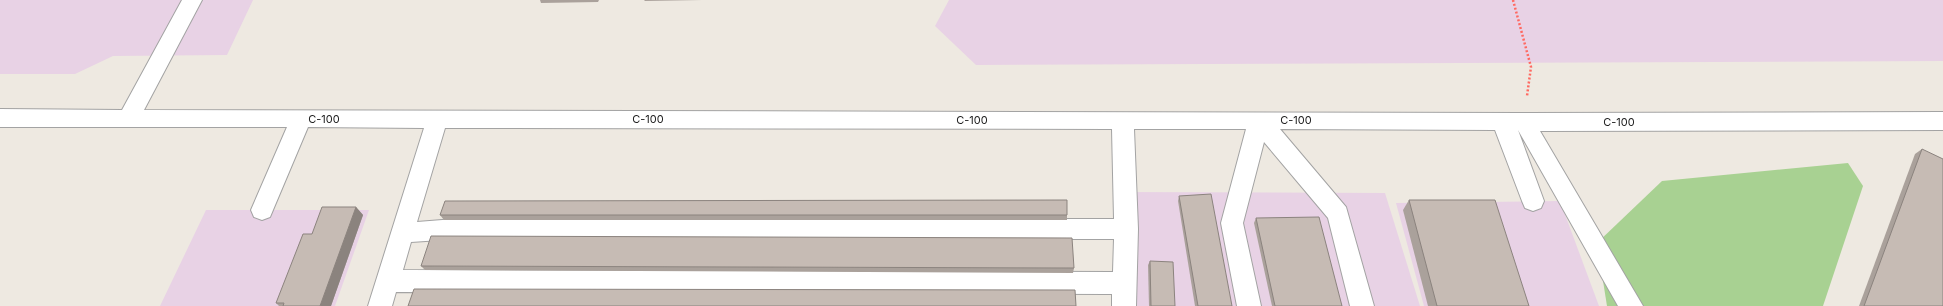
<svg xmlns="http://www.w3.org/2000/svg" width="1943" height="306" viewBox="0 0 1943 306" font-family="Inter,sans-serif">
<rect width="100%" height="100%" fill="#eee9e1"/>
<g fill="#e8d2e5">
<path d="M0 0H253L227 55 113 56 75 74H0Z"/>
<path d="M949 0H1943V61L976 65 935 26Z"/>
<path d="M1114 192 1385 193 1420 306H1130Z"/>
<path d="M1560 201 1599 306H1424L1396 203Z"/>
<path d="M206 210H369L335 306H160Z"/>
</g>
<path fill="#a8d192" d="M1848 163 1863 186 1823 306H1607L1597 243 1662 181Z"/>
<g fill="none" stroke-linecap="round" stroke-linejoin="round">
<g stroke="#a3a3a3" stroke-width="2">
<path id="minor" d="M182 0H202L144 110 1524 113 1943 112V130L1540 131 1643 306H1618L1518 130 1544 201 1541 208 1533 211 1525 208 1522 201 1495 130 1280 129 1346 207 1374 306H1350L1328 218 1264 142 1243 223 1261 306H1237L1221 223 1246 129H1134L1138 229 1136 306H1112V294L396 292 392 306H368L424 128 308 127 270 217 262 220 254 217 251 210 287 127H0V109L122 110ZM445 128 1112 129 1114 219H455L417 222ZM455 239H1114L1113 272 403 270 411 242Z"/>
</g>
<path stroke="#ff6961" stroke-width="2.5" stroke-dasharray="2 2" stroke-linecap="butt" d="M1513 0 1531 67 1527 96"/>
<use href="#minor" fill="#fff" fill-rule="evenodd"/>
</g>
<g fill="#aaa19b">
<path d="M540 0H599L598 2 541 3Z"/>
<path d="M644 0H702L645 1Z"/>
<path d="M1922 149 1943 306H1859L1915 154Z"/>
<path d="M1179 196 1232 306H1195L1178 201Z"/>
<path d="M1409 200 1529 306H1428L1403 210Z"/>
<path d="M356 207 363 215 331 306H279L276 303 312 234Z"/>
<path d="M440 215H1067V220H444Z"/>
<path d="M1256 218 1342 306H1272L1254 223Z"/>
<path d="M1150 261 1175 306H1149L1148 265Z"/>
<path d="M421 266 1074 268 1073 273 425 270Z"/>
</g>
<path fill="#8b837e" d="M356 207 363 215 331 306H320Z"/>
<g fill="#c6bbb4" stroke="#8b837e">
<path d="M1922 149 1943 159V306H1864Z"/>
<path d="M1211 194 1232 306H1198L1179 196Z"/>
<path d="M1067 200V215H440L445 201Z"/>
<path d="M1409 200H1495L1529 306H1437Z"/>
<path d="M322 207H356L320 306H283L284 303H276L303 234H312Z"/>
<path d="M1319 217 1342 306H1275L1256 218Z"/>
<path d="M431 236 1072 238 1074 268 421 266Z"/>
<path d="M1150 261 1173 262 1175 306H1151Z"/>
<path d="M414 289 1075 290 1076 306H408Z"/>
</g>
<g text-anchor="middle" stroke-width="3" stroke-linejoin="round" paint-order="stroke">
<g font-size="11" fill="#1c1c1c" stroke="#fff">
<text x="324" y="123">С-100</text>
<text x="648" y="123">С-100</text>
<text x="972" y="124">С-100</text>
<text x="1296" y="124">С-100</text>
<text x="1619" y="126">С-100</text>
</g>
</g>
</svg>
